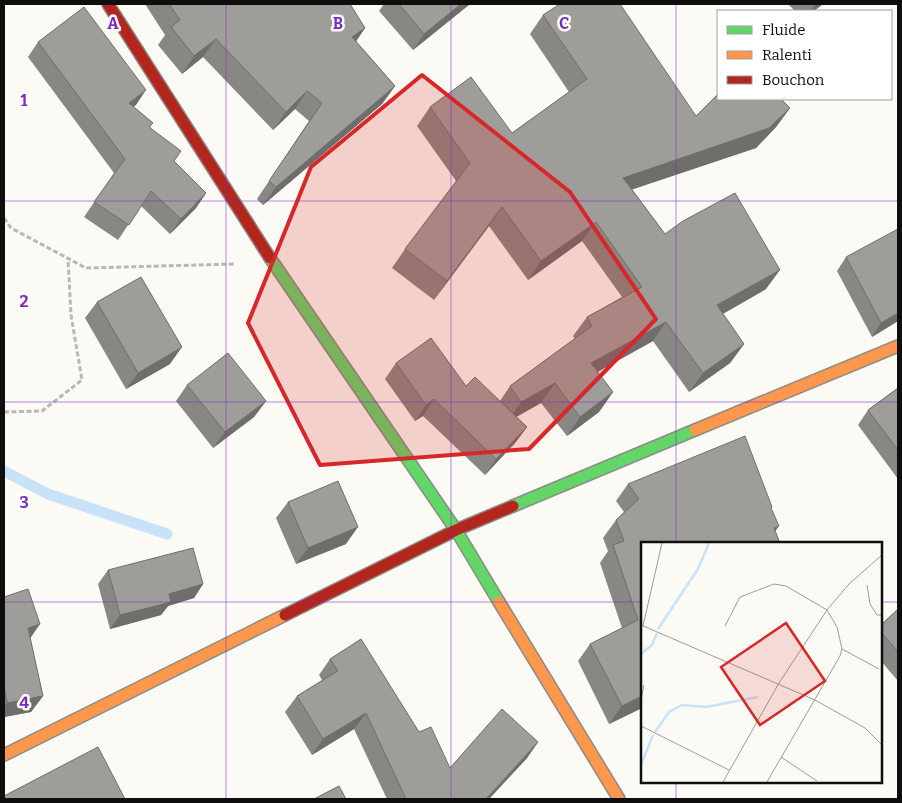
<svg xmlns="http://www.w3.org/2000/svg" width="902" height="803" viewBox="0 0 902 803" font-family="Bitter,serif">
<rect width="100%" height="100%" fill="#fcfaf4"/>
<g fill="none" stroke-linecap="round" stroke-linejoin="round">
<path stroke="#c8e2f7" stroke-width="11" d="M4 471 48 494 167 534"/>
<g stroke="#8c8b88" stroke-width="14">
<g id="fast">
<path d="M270 258 456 530 499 602"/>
<path d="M513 506 695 430"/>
</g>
</g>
<g stroke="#8c8b88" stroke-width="14">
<g id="slow">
<path d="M695 430 898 346"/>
<path d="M499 602 619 799"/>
<path d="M4 755 285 615"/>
</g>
</g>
<g stroke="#8c8b88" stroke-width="14">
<g id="jam">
<path d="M108 4 270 258"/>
<path d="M285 615 456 530 513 506"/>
</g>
</g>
<g stroke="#b8b8b7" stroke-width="3" stroke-dasharray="5 2.5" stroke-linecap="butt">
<path d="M4 218 11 228 86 268 235 264"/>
<path d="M4 412 42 411 82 380 71 315 68 258"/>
</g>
<use href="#fast" stroke="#63d668" stroke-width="11"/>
<use href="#slow" stroke="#ff974d" stroke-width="11"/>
<use href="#jam" stroke="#b3261e" stroke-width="11"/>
</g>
<g fill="#898784">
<path d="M145 4H350L365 28 356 41 395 86 382 104 263 205 257 199 309 121 295 109 273 130 203 57 182 74 158 45 165 35Z"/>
<path d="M384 4H470L413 50 379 11Z"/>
<path d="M788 4H823L814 11H795Z"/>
<path d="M543 15 696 116 790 108 776 127 756 148 632 189 665 234 766 289 723 314 744 344 730 363 689 392 653 341 597 372 613 392 599 412 567 436 541 403 516 417 527 427 515 443 485 475 423 416 415 421 385 379 396 363 466 386 500 401 510 386 575 339 573 336 587 317 622 297 582 241 528 280 489 226 434 300 392 268 405 249 456 181 417 126 430 107 512 133 569 92 530 34Z"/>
<path d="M38 42 136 105 133 106 153 123 150 127 174 162 206 193 196 208 170 234 141 206 118 240 84 217 114 173 28 57Z"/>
<path d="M846 257 898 321 872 337 837 271Z"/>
<path d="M97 302 170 364 126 389 85 318Z"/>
<path d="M187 385 266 401 254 417 213 448 176 401Z"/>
<path d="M898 388V479L858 425 868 410Z"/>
<path d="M628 484 771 508 642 708 609 724 578 661 590 644 622 628 600 563 608 551 603 538 616 520 624 512 616 501Z"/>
<path d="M288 502 346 544 296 564 276 518Z"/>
<path d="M108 570 203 584 194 598 168 606 161 615 110 629 98 584Z"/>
<path d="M4 597 30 638 43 696 31 712 4 717Z"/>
<path d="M898 609V681L881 661V625Z"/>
<path d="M330 659 419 732 450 768 538 742 527 758 489 799H387L354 729 312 755 285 712 297 696 322 680 319 675Z"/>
</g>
<g fill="#6f6e6b">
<path d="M461 4H470L413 50 424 34Z"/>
<path d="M815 4H823L814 11H810Z"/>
<path d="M365 28 353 46 352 37Z"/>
<path d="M216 39 203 57 182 74 194 56Z"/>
<path d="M395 86 382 104 263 205 276 187Z"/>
<path d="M146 90 136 105 118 118 129 103Z"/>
<path d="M307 91 295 109 273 130 286 112Z"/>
<path d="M790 108 776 127 756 148 610 197 623 178Z"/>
<path d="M206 193 196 208 170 234 181 219Z"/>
<path d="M502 207 489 226 434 300 447 281Z"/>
<path d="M596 222 582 241 528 280 541 261Z"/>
<path d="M780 270 766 289 703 325 717 305Z"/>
<path d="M898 313V321L872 337 881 323Z"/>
<path d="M666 322 653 341 578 383 591 363Z"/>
<path d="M744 344 730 363 689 392 703 373Z"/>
<path d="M182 347 170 364 126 389 138 373Z"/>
<path d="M555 383 541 403 507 422 521 402Z"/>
<path d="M613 392 599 412 567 436 580 417Z"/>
<path d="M434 399 423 416 415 421 426 405Z"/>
<path d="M266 401 254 417 213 448 225 432Z"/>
<path d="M527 427 515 443 485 475 496 459Z"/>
<path d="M779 526 767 543 774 528Z"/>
<path d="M358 527 346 544 296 564 308 548Z"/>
<path d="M203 584 194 598 168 606 161 615 110 629 120 615 169 594Z"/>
<path d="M40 624 29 640 28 628Z"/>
<path d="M43 696 31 712 4 717V707L7 703Z"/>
<path d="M642 696V708L609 724 622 706Z"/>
<path d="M366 713 354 729 312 755 323 739Z"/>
<path d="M538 742 527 758 489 799H486Z"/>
</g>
<g fill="#9f9d99" stroke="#6f6e6b">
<path d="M169 4H350L365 28 352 37 395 86 276 187 269 181 322 103 307 91 286 112 216 39 194 56 171 27 180 20Z"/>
<path d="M399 4H461L424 34Z"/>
<path d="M560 4H620L696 116 718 94V99H781L790 108 769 128 623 178 665 234 683 221 735 193 780 270 717 305 744 344 703 373 666 322 591 363 613 392 580 417 555 383 521 402 510 386 592 326 587 317 642 287 596 222 541 261 502 207 447 281 405 249 470 163 430 107 471 77 512 133 587 79 543 15Z"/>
<path d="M84 7 146 90 129 103 153 123 149 127 181 151 174 161 206 193 181 219 151 191 129 225 94 202 125 159 38 42Z"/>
<path d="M898 229V313L881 323 846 257Z"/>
<path d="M141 277 182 347 138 373 97 302Z"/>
<path d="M431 338 466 386 475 377 527 427 496 459 434 399 426 405 396 363Z"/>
<path d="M228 353 266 401 225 432 187 385Z"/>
<path d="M898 388V450L868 410Z"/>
<path d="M745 436 772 507 771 508 779 526 774 528 780 543H642V696L622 706 590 644 638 620 613 545 624 541 616 520 639 499 628 484Z"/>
<path d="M338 481 358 527 308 548 288 502Z"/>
<path d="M193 548 203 584 169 594 171 602 120 615 108 570Z"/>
<path d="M28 589 40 624 28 628 43 696 7 703 4 687V597Z"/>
<path d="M898 609V652L881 632V625Z"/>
<path d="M361 639 419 732 431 727 450 768 502 709 538 742 486 799H406L366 713 323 739 297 696 338 671 330 659Z"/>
<path d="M98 747 125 799H4V796Z"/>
<path d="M339 786 346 799H314Z"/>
</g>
<path fill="#d62828" fill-opacity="0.2" stroke="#d62828" stroke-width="4" stroke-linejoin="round" d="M422 75 570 192 656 319 529 449 320 465 248 323 311 167Z"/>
<path fill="none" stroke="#7b2cbf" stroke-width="1" stroke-opacity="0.55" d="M226 4V799M451 4V799M676 4V543M4 201H898M4 402H898M4 602H642M881 602H898M676 782V799"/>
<g transform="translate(641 542)">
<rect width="241" height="241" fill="#fcfaf4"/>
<path fill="none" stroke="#c8e2f7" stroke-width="2.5" d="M17 87 57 27 68 1M0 112 11 103 16 91M14 190 28 170 41 163 65 165 117 155M0 223 12 193"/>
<path fill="none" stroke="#9d9c98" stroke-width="1" d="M226 43 229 62 236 73H242M0 83 174 158 224 186 242 204M2 84 21 1M84 84 99 55 133 42 145 44 186 68 196 85 201 107 199 114 126 240M201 107 238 127M0 158 3 143M0 184 88 228M140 215 176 239M82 240 138 141 186 68 208 42 242 12"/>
<path fill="#d62828" fill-opacity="0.15" stroke="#d62828" stroke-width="2.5" d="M145 81 184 139 119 183 80 125Z"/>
<rect width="241" height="241" fill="none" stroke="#0e0e0e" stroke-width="2.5"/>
</g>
<g font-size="16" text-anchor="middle" font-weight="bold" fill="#7b2cbf" stroke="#fff" stroke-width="5" stroke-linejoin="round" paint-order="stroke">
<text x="113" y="29">A</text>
<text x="338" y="29">B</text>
<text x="564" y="29">C</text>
<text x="24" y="106">1</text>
<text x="24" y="307">2</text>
<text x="24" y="508">3</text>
<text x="24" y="708">4</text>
</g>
<rect width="902" height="803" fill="none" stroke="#0e0e0e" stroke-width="10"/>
<rect x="717" y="10" width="175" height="90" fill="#ffffff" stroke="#9f9f9f"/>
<rect x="727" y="26" width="25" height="8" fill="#63d668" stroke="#9f9f9f"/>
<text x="762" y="35" font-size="15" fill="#0e0e0e">Fluide</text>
<rect x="727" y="51" width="25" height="8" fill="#ff974d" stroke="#9f9f9f"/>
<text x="762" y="60" font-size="15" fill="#0e0e0e">Ralenti</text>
<rect x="727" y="76" width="25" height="8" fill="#b3261e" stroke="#9f9f9f"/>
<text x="762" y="85" font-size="15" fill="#0e0e0e">Bouchon</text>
</svg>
